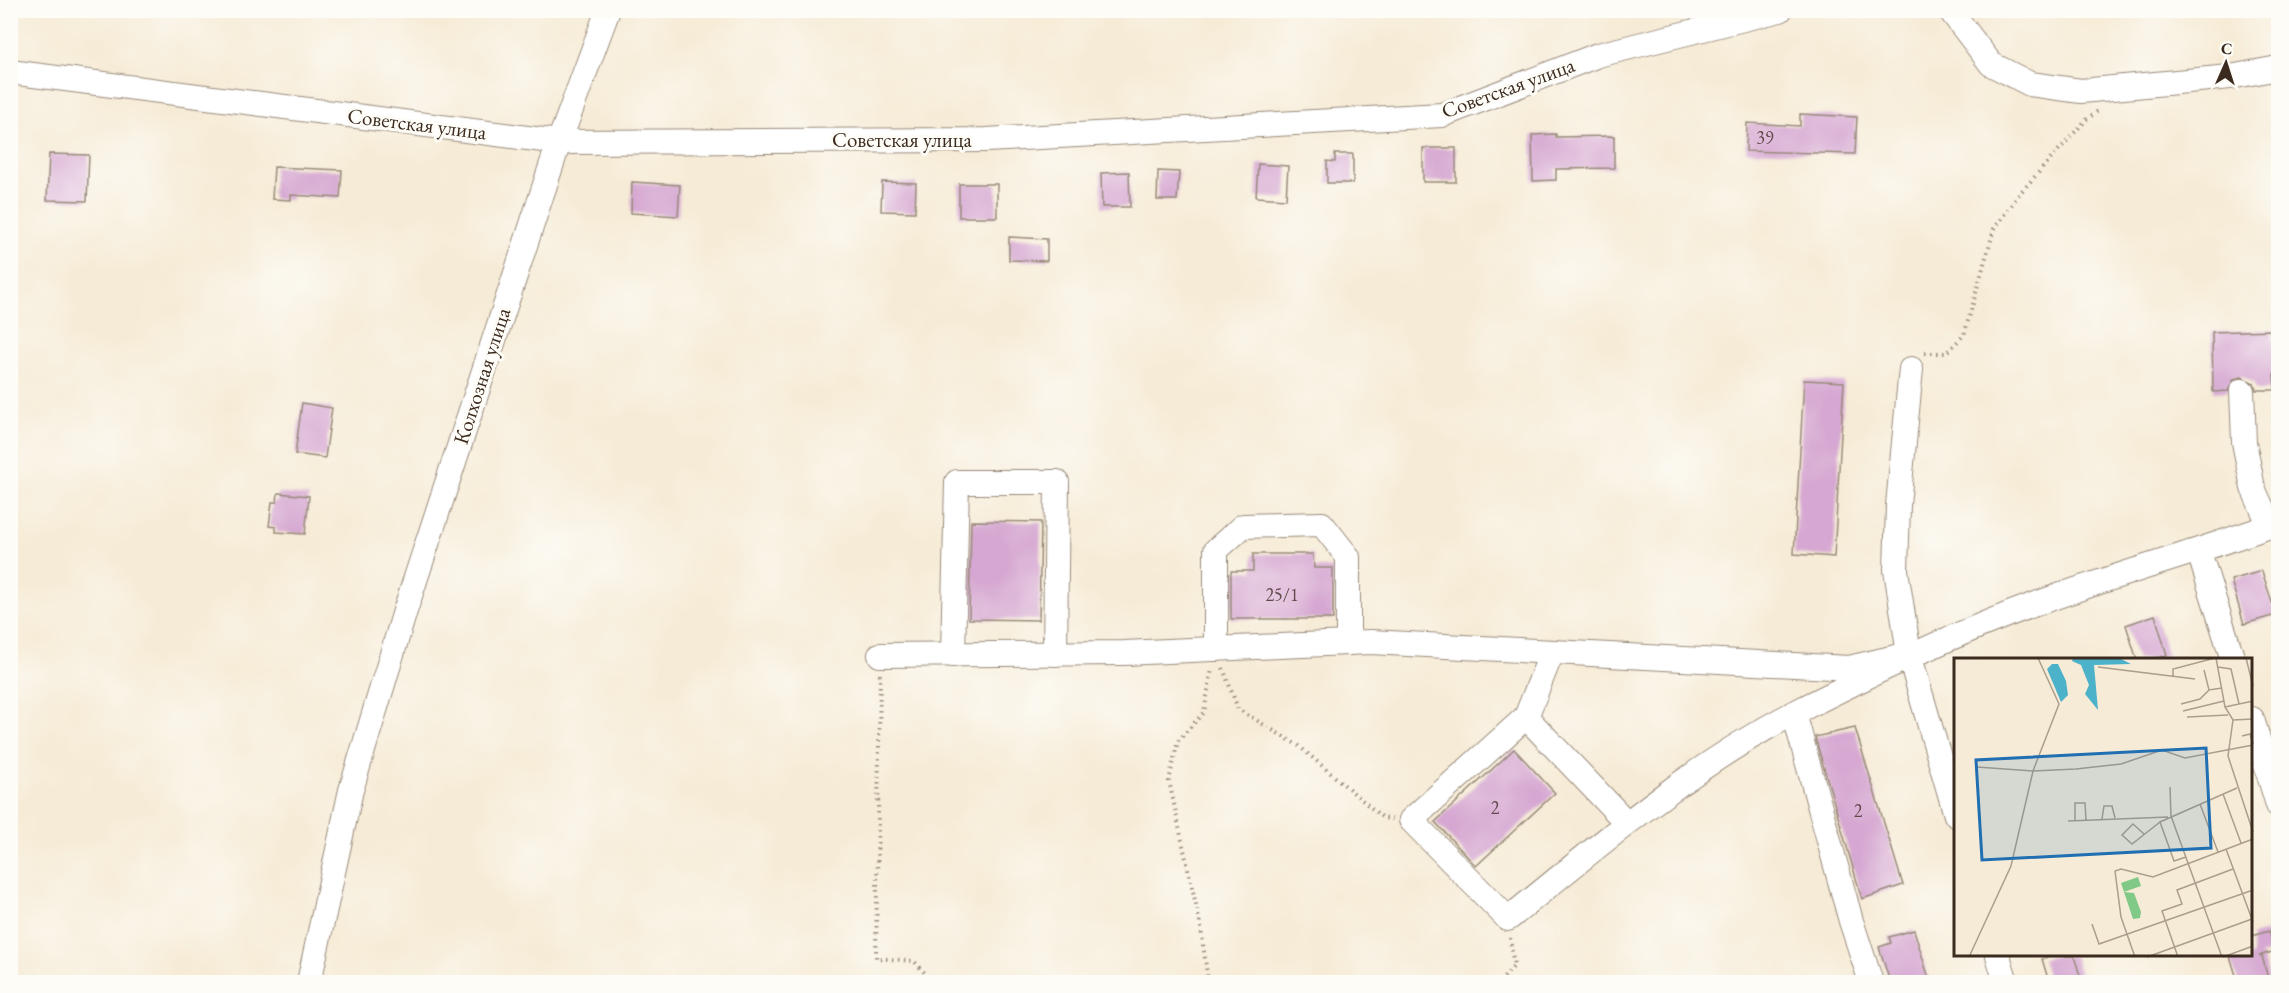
<svg xmlns="http://www.w3.org/2000/svg" width="2289" height="993" viewBox="0 0 2289 993" font-family="'EB Garamond',serif">
<rect width="100%" height="100%" fill="#fdfcf7"/>
<filter id="ink" filterUnits="userSpaceOnUse"><feTurbulence type="fractalNoise" baseFrequency=".0167" numOctaves="2"/><feDisplacementMap in="SourceGraphic" scale="12" xChannelSelector="R" yChannelSelector="G"/><feConvolveMatrix kernelMatrix="1 2 1 2 8 2 1 2 1" color-interpolation-filters="sRGB"/></filter>
<filter id="wash" filterUnits="userSpaceOnUse"><feTurbulence type="fractalNoise" baseFrequency=".008" numOctaves="4" result="noise"/><feDisplacementMap in="SourceGraphic" scale="24" xChannelSelector="R" yChannelSelector="G"/><feGaussianBlur stdDeviation="1.35" result="paint"/><feColorMatrix in="noise" values="0 0 0 0 0 0 0 0 0 0 0 0 0 0 0 0 0 1.4 0 .05"/><feComposite in="paint" operator="in"/></filter>
<g filter="url(#wash)">
<rect width="100%" height="100%" fill="#f6ebd6"/>
<g id="blocks">
<g fill="#d6a7d2">
<path d="M1800 114 1857 117 1855 154 1746 151 1747 123 1800 126Z"/>
<path d="M1556 134V137L1614 136V168L1556 169V180L1533 181 1532 135Z"/>
<rect x="1423" y="148" width="33" height="34"/>
<path d="M49 154 89 155 87 201 47 200Z"/>
<path d="M1335 154H1353V183H1327V161L1335 162Z"/>
<path d="M1258 164 1288 166 1286 199 1256 197Z"/>
<path d="M274 167 342 170 340 198 291 195V200L272 199Z"/>
<path d="M1158 171 1179 172 1177 200H1157Z"/>
<path d="M1129 172 1130 207H1102L1101 173Z"/>
<path d="M632 182 680 185 678 216 631 213Z"/>
<path d="M882 182 916 183 915 212 881 211Z"/>
<rect x="959" y="184" width="38" height="33"/>
<path d="M1009 237 1047 239V261L1009 260Z"/>
<path d="M2272 330V341H2278V374H2274L2275 390H2256L2254 383 2242 377 2234 379 2228 391 2213 392 2212 332Z"/>
<path d="M1804 380 1844 382 1834 557 1794 554Z"/>
<path d="M302 403 332 408 325 458 295 454Z"/>
<path d="M278 493 309 496 305 534 276 532V527L269 526 272 502H277Z"/>
<path d="M971 521 1041 522 1039 620 969 619Z"/>
<path d="M1253 554H1313L1314 568H1333V619H1231V571H1253Z"/>
<path d="M2262 571 2276 615 2244 624 2231 580Z"/>
<path d="M2155 615 2167 655 2151 660H2137L2126 625Z"/>
<path d="M1855 728 1903 885 1862 899 1815 737Z"/>
<path d="M1514 749 1555 793 1476 866 1435 822Z"/>
<path d="M1914 930 1930 982H1890L1879 947 1891 943 1889 937Z"/>
<path d="M2269 931 2275 951 2259 956H2262L2269 982H2238L2230 956H2252V936Z"/>
<path d="M2054 956H2074L2082 982H2049L2042 959Z"/>
</g>
</g>
</g>
<g filter="url(#ink)">
<use href="#blocks" fill-opacity="0" stroke="#988a7a" stroke-width="1.5"/>
<g fill="none" stroke-linecap="round" stroke-linejoin="round">
<g stroke="#988a7a" stroke-width="26">
<g id="minor">
<path d="M1950 10 1991 64 2030 84 2081 91 2230 77 2278 68"/>
<path d="M10 72 559 142 986 140 1442 115 1598 55 1780 10"/>
<path d="M1911 369 1898 505 1896 570 1909 654 1956 815"/>
<path d="M2242 391 2244 442 2253 488 2270 526"/>
<path d="M2199 552 2233 660"/>
<path d="M1216 649V550L1243 526 1322 524 1348 557V643"/>
<path d="M880 655 1124 653 1371 642 1849 668 1909 654"/>
<path d="M953 655 957 482H1057L1055 654"/>
<path d="M1526 717 1552 652"/>
<path d="M2252 719 2278 805"/>
<path d="M1626 822 1526 717 1411 820 1508 919C1599 845 1690 767 1794 713"/>
<path d="M1998 956 2006 982"/>
<path d="M309 982 351 790 405 611 559 142 608 10"/>
<path d="M1871 982 1851 921 1794 713C1877 671 1957 632 2044 601 2122 573 2201 551 2278 523"/>
</g>
</g>
<g stroke="#988a7a" stroke-width="4" stroke-dasharray="1.5 4.5" stroke-linecap="butt">
<path d="M1925 353H1946L1964 335 1994 229 2020 193 2087 119 2098 111"/>
<path d="M1223 668 1238 709 1299 746 1383 818 1392 819"/>
<path d="M880 674 876 958 914 961 933 982"/>
<path d="M1208 982 1201 928 1169 781 1178 741 1204 712 1212 669"/>
<path d="M1500 982 1514 966 1510 938"/>
</g>
<use href="#minor" stroke="#fff" stroke-width="24"/>
</g>
</g>
<g text-anchor="middle" stroke-width="6" stroke-linejoin="round" paint-order="stroke">
<g font-size="18" fill="#62494b">
<text x="1765" y="144">39</text>
<text x="1282" y="601">25/1</text>
<text x="1495" y="814">2</text>
<text x="1858" y="817">2</text>
</g>
<g font-size="21" fill="#3b2a1e" stroke="#fdfcf7">
<text transform="translate(1508 88) rotate(-20)" y="7">Советская улица</text>
<text transform="translate(417 124) rotate(7)" y="7">Советская улица</text>
<text x="902" y="147">Советская улица</text>
<text transform="translate(482 376) rotate(-72)" y="7">Колхозная улица</text>
</g>
</g>
<g transform="translate(1954 658)">
<rect width="298" height="298" fill="#f6ebd6"/>
<path d="M184 219 187 228 170 234 180 235 187 254 186 260 179 261 167 225Z" fill="#81c986"/>
<path d="M119 0 167 1 177 6 140 7 144 52 131 36 135 27 127 7 118 3ZM98 6H104L112 23 114 37 107 44 93 11Z" fill="#4bb2ca"/>
<path fill="none" stroke="#ab9e8c" stroke-width="1.5" d="M262 0 271 49 279 62M292 0 299 28M144 9 241 21M264 9 277 11 285 46M250 12 255 32 268 30M219 19V11L261 0M227 46 246 41 255 32M271 49 299 43M229 53 270 43M233 59 274 57M279 62 274 98 299 174M279 62 299 61M288 78 296 76 299 86M23 109 79 113 122 111 167 106 208 92 231 100 299 87M216 129 217 158 268 299M269 136 287 185M246 146 264 194M148 161 150 148H158L161 160M114 163 214 159M121 163V145H131L132 162M190 176 179 166 168 177 178 186 206 164M272 191 299 264M232 199 220 203 206 164 283 130M138 266 145 286 299 232M15 299 57 208 79 113 105 46 84 0M181 299 167 259 161 213 167 211 199 219 299 181M193 299 298 261M224 299 208 253 228 246 223 232 279 211M269 299 299 288"/>
<path fill="#1f6fb2" fill-opacity="0.15" stroke="#1f6fb2" stroke-width="3" d="M252 90 257 190 28 202 22 102Z"/>
<rect width="298" height="298" fill="none" stroke="#3b2a1e" stroke-width="3"/>
</g>
<rect width="2289" height="993" fill="none" stroke="#fdfcf7" stroke-width="36"/>
<g transform="translate(2226 63) rotate(3)" stroke="#fdfcf7" stroke-width="4.5" paint-order="stroke">
<path d="M0-4.5L10 22L0 15L-10 22Z" fill="#3b2a1e"/>
<text y="-9" font-size="16" font-weight="bold" text-anchor="middle" fill="#3b2a1e">С</text>
</g>
</svg>
